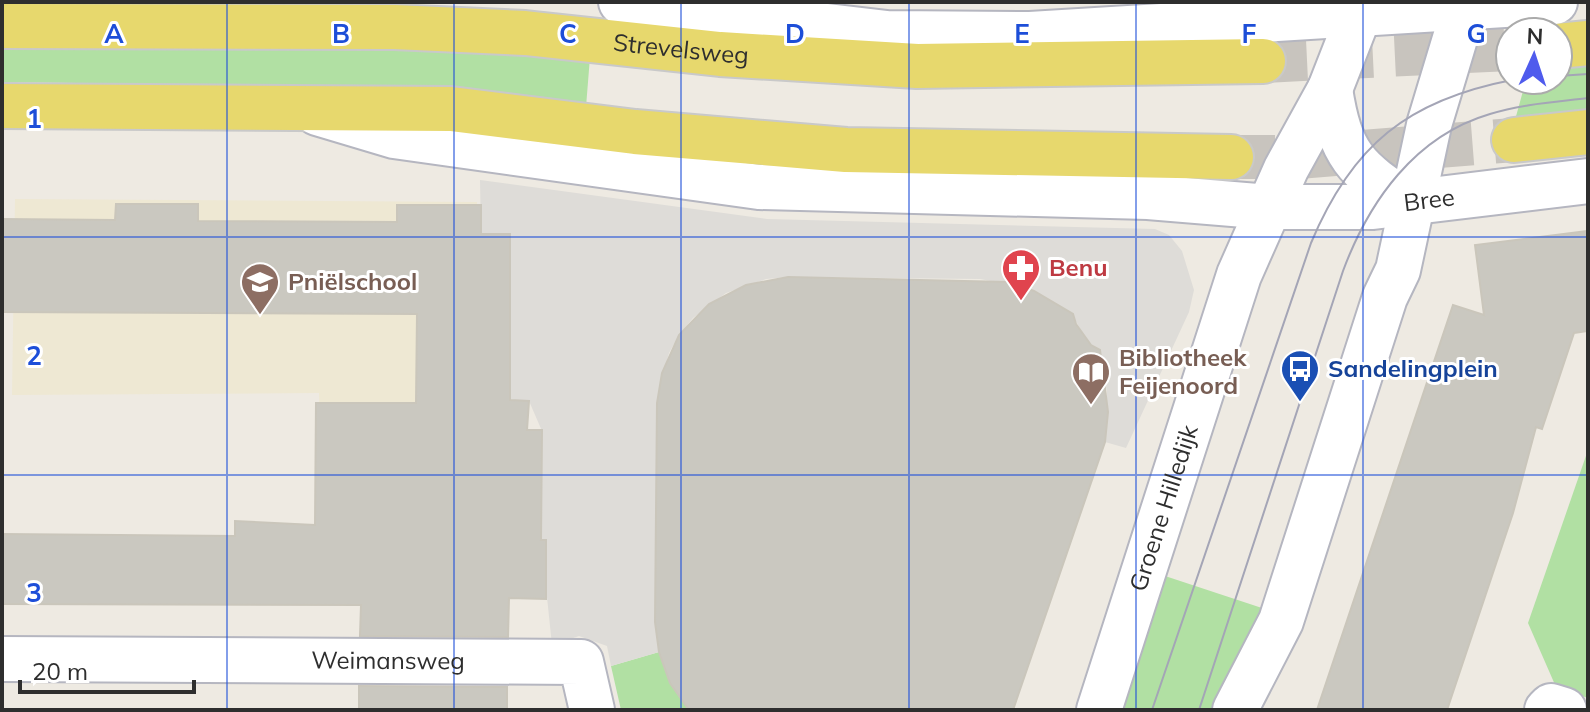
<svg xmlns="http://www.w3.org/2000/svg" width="1590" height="712" viewBox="0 0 1590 712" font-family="Mulish,sans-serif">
<rect width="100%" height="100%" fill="#eeeae2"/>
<path fill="#eee8d3" d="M15 199 477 202 476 239 506 428H320L319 393 12 395Z"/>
<g fill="#b1e0a3">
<path d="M2 47 493 49 590 57 586 107 449 88 2 82Z"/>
<path d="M1588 59V110L1515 120 1526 80H1558V61Z"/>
<path d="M1588 450V698L1556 687 1528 623Z"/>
<path d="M1159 574 1268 610 1214 710H1115Z"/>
<path d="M659 652 670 683 689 710H621L611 666Z"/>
</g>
<path fill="#dedcd8" d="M480 180 767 219 1155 229 1169 235 1182 251 1194 290 1189 312 1126 448 1105 442 1107 391 1099 362 1074 318 1023 287 980 279 788 277 766 279 726 293 693 318 679 335 669 353 658 394 655 622 659 652 611 666 607 646 579 636 552 645 541 540 542 431 529 401 510 400V234H481Z"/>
<g fill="#cac8c0" stroke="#cac6bb" stroke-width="2">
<path d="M116 204H198V221L397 222V205H481V234H510V400L529 401 527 430H542L541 540H546V599L509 598 508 637 360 636 361 605 2 604V534L235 536V521L315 525 316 403H416L417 314 2 312V219L115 220Z"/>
<path d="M1588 231V331L1574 333 1542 429 1536 427 1513 513 1447 710H1317L1453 305 1484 315 1475 245Z"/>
<path d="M788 277 1008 282 1034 291 1073 314 1076 324 1091 345 1100 350 1108 412 1105 442 1013 710H689L670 683 659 652 655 622 657 403 662 373 679 335 709 304 746 285Z"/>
<path d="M359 686 507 687V710H359Z"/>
</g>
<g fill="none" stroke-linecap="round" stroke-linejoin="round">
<g stroke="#c8c4be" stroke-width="44" stroke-dasharray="44 22" stroke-linecap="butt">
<path d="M1263 61 1510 49"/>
<path d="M1231 157H1298L1514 140"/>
</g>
<g stroke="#b5b6c0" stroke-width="48">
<g id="minor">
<path d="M621 2 887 33 1030 34 1555 2"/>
<path d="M1330 89C1340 154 1355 170 1411 204"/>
<path id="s1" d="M317 113 394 136 759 187 1148 197 1269 207H1373L1588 181"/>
<path id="s2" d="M2 659 581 662 592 710"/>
<path id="s3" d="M1099 710 1239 275 1286 169 1330 89 1364 2"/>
<path d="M1235 710 1281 621 1385 297 1398 270 1429 125 1466 2"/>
<path d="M1547 710 1551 706 1564 710"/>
</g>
</g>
<g stroke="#c9c9c9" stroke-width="48">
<g id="major">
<path id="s4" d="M2 26 394 27 525 33 720 54 917 66 1263 61"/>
<path d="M1558 46 1588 43"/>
<path d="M2 106 451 109 635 132 846 150 1231 157"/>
<path d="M1514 140 1588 132"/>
</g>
</g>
<use href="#minor" stroke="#fff" stroke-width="44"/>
<use href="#major" stroke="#e7d86d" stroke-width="44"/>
<g stroke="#a4a5b6" stroke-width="2">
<path d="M1558 76 1588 74"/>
<path d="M1152 710 1311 243C1352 145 1408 100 1512 80"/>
<path d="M1199 710 1343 271C1369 201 1415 136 1490 114 1522 104 1555 102 1588 98"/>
</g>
</g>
<path fill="none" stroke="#1d4ed8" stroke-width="2" stroke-opacity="0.55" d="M227 2V710M454 2V710M681 2V710M909 2V710M1136 2V710M1363 2V710M2 237H1588M2 475H1588"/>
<defs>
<g id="pharmacy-pin" transform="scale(2)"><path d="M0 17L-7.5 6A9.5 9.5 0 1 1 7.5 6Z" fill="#e0444e" stroke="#fff"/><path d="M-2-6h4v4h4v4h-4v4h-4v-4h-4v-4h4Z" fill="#fff"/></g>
<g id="school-pin" transform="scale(2)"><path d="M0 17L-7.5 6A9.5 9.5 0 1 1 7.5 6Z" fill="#8d6e63" stroke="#fff"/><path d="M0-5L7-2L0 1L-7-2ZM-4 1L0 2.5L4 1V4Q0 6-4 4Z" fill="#fff"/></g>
<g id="bus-pin" transform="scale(2)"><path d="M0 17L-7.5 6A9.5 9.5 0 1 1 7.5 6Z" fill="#1a4fb4" stroke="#fff"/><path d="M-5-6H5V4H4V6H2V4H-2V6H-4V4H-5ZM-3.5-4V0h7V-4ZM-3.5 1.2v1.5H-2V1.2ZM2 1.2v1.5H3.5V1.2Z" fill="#fff"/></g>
<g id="library-pin" transform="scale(2)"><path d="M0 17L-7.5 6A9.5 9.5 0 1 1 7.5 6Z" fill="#8d6e63" stroke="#fff"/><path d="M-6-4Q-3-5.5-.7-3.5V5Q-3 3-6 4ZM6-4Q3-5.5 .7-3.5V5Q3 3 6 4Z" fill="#fff"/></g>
</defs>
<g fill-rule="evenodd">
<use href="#pharmacy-pin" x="1021" y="268"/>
<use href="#school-pin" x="260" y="282"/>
<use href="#bus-pin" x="1300" y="369"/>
<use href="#library-pin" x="1091" y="372"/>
</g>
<g text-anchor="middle" stroke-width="6" stroke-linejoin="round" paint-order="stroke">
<g font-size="24" fill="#2e2e2e" stroke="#fff">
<text dy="8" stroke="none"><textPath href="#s4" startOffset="680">Strevelsweg</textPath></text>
<text dy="8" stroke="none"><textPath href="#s1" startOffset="1120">Bree</textPath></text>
<text dy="8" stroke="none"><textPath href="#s3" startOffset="212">Groene Hilledijk</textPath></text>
<text dy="8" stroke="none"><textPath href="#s2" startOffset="386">Weimansweg</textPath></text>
</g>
<g font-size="24" font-weight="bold" fill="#be3a42" stroke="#fff" text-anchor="start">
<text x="1049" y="276">Benu</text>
</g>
<g font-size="24" font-weight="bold" fill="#785e54" stroke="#fff" text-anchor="start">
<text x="288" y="290">Pniëlschool</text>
<text x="1119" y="366">Bibliotheek<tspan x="1119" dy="28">Feijenoord</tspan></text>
</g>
<g font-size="24" font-weight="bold" fill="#164399" stroke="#fff" text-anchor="start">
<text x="1328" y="377">Sandelingplein</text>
</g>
</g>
<g font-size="26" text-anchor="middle" font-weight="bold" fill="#1d4ed8" stroke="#fff" stroke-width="6" stroke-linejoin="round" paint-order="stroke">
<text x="114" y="43">A</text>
<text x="341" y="43">B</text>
<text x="568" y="43">C</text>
<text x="795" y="43">D</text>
<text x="1022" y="43">E</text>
<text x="1249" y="43">F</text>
<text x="1476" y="43">G</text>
<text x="34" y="128">1</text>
<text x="34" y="365">2</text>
<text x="34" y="602">3</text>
</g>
<rect width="1590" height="712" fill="none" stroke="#2e2e2e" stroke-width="8"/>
<g transform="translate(1534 56) rotate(3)"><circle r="38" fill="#ffffff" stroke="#ababab" stroke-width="2"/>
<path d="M0-6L14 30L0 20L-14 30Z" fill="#4f5bed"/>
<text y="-12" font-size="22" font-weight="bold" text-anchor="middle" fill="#2e2e2e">N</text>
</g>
<path d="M20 680v12h174v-12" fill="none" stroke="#2e2e2e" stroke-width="4"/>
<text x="32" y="680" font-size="24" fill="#2e2e2e" stroke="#ffffff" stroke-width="6" paint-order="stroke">20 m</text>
</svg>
